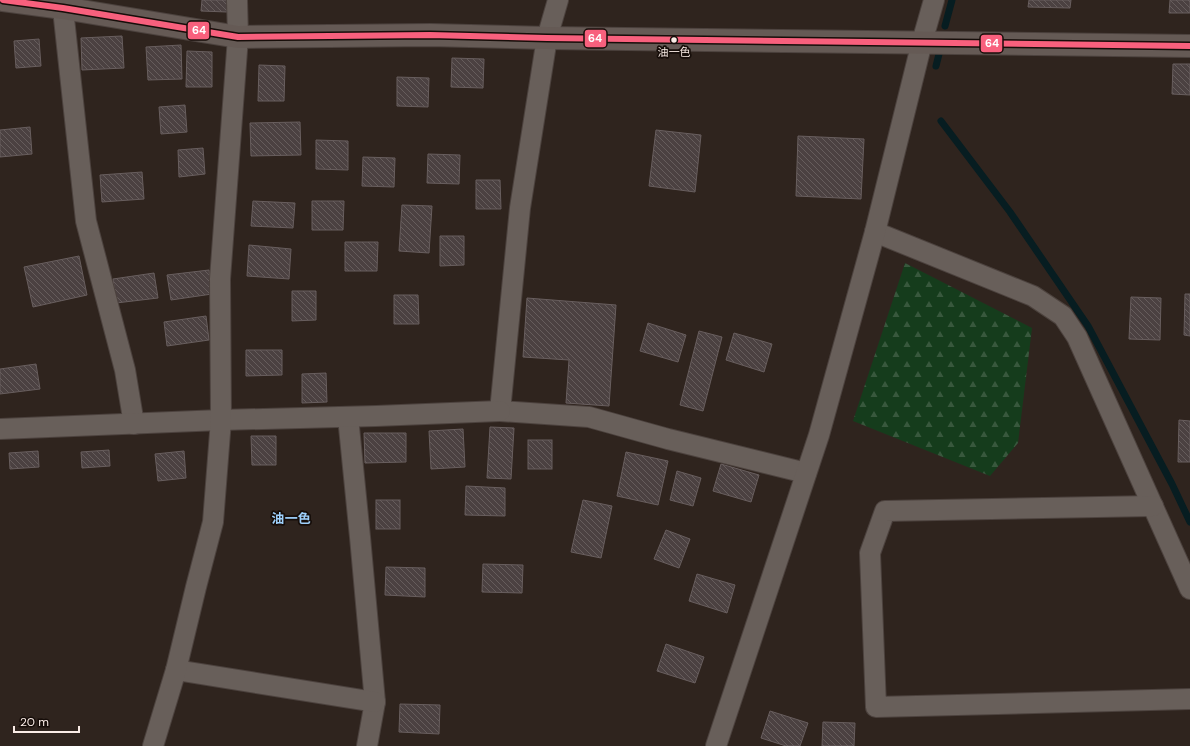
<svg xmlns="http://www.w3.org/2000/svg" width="1190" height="746" viewBox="0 0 1190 746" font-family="'DM Sans','Noto Sans JP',sans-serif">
<defs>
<pattern id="forest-firs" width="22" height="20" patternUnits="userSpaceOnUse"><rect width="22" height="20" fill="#153c1c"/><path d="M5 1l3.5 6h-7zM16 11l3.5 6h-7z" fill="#38583d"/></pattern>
<pattern id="building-back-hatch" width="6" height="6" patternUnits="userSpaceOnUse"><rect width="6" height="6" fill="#4b4141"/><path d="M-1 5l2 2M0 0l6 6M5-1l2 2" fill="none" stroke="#665d5c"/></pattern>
</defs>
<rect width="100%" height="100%" fill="#2f241e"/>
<path fill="url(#forest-firs)" d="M905 263 1032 328 1018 443 990 476 853 421Z"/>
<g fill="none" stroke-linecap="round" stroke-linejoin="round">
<g stroke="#071d21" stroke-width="7">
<path d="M945 26 952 0"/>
<path d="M936 66 939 54"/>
<path d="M941 121 1010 212 1088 326 1172 484 1190 522"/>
</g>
</g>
<g fill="url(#building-back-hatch)" stroke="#685e5e">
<path d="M202 0H228L227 12 201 11Z"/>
<path d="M1029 0H1071L1070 8 1028 7Z"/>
<path d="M1170 0H1190V13H1169Z"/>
<path d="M122 36 124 68 82 70 81 38Z"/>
<path d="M39 39 41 66 16 68 14 41Z"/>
<path d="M181 45 182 79 148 80 146 47Z"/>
<path d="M187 51 212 52V87H186Z"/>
<path d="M452 58 484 59 483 88 451 87Z"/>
<path d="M1173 64H1190V95L1172 94Z"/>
<path d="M259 65 285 66 284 101H258Z"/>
<path d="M397 77 429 78 428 107 397 106Z"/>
<path d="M185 105 187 132 161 134 159 107Z"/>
<path d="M300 122 301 155 251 156 250 123Z"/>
<path d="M30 127 32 154 0 157V130Z"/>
<path d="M656 130 701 135 695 192 649 186Z"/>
<path d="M798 136 864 139 861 199 796 196Z"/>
<path d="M316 140 348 141V170L316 169Z"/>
<path d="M203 148 205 174 179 177 178 150Z"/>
<path d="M428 154 460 155 459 184 427 183Z"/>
<path d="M363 157 395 158 394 187 362 186Z"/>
<path d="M142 172 144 199 102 202 100 175Z"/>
<path d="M476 180H500L501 209H476Z"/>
<path d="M253 201 295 203 293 228 251 226Z"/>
<path d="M312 201H344L343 230H312Z"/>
<path d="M402 205 432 206 429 253 399 251Z"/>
<path d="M440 236H464V265L440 266Z"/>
<path d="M345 242H378L377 271H345Z"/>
<path d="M249 245 291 249 289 279 247 276Z"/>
<path d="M79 256 87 295 33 307 24 267Z"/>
<path d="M209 270 212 294 171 300 167 275Z"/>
<path d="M154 273 158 298 116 303 113 279Z"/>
<path d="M292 291H316V320L292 321Z"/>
<path d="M1185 294H1190V336L1184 335Z"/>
<path d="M394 295H418L419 324H394Z"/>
<path d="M1131 297 1161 298 1160 340 1129 339Z"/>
<path d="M527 298 616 305 609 406 566 403 569 360 523 357Z"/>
<path d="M206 316 209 340 167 346 164 322Z"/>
<path d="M648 323 686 335 678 362 640 351Z"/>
<path d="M699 331 722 337 703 411 680 405Z"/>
<path d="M734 333 772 344 764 372 726 360Z"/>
<path d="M246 350H282V375L246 376Z"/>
<path d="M36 364 40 389 0 394V369Z"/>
<path d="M326 373 327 402 302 403V374Z"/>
<path d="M1179 420 1190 421V462H1178Z"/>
<path d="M490 427 514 428 511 479 487 478Z"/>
<path d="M463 429 465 467 431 469 429 431Z"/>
<path d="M364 433H406V462L365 463Z"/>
<path d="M251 436H276V465H252Z"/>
<rect x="528" y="440" width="24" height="29"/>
<path d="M109 450 110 466 82 468 81 452Z"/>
<path d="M38 451 39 467 10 469 9 453Z"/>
<path d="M184 451 186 478 158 481 155 454Z"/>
<path d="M626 452 668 461 658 505 617 496Z"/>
<path d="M721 464 759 475 751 502 713 491Z"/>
<path d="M677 471 701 478 693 506 670 500Z"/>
<path d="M466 486 505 488V516L465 515Z"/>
<rect x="376" y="500" width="24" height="29"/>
<path d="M583 500 612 506 601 558 571 552Z"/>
<path d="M666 530 690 539 679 568 654 559Z"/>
<path d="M483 564 523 565 522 593 482 592Z"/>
<path d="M386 567 425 568V597L385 595Z"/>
<path d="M697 574 735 585 727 613 689 601Z"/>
<path d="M666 644 704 657 695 683 657 671Z"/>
<path d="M400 704 440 705 439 734 399 732Z"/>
<path d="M770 711 808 723 800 746H786L761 738Z"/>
<path d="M823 722 855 723 854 746H822Z"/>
</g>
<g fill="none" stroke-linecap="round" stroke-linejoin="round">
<g stroke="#4c423e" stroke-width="22">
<g id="street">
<path d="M62 0 86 221 125 370 134 424"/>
<path d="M558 0 547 38 520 208 500 411 589 417 668 439 806 473"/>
<path d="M875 232 1033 296 1063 316 1077 337 1190 589"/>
<path d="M348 417 360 537 375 702 367 746"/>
<path d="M0 429 221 420 376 416 500 411"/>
<path d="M1153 506 885 511 870 553 876 707 1190 699"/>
<path d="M176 670 375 702"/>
<path d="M153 746 176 670 196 587 213 522 221 420 220 279 238 37 237 0"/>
<path d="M716 746 819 435 875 232 922 42 934 0"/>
</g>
</g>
<g stroke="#4c423e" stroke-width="24">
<path id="secondary" d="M3 0 63 8 238 37 430 35 547 38 1190 46"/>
</g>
<use href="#street" stroke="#685f5a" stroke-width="20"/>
<use href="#secondary" stroke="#655a55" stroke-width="22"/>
<g stroke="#160d09" stroke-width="9">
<path id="bus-1" d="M3 0 63 8 238 37 430 35 547 38 1190 46"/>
</g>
<use href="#bus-1" stroke="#f8607d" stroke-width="6"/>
</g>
<circle fill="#faece6" stroke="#160d09" stroke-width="1.5" cx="674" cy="40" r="3.5"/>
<g text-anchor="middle" stroke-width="3.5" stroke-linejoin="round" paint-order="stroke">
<g font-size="11" fill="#faece6" stroke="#160d09">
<text x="674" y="56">油一色</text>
</g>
<g font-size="13" font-weight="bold" fill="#9ed0fb" stroke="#160d09">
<text x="291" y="523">油一色</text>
</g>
</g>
<g stroke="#160d09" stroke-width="1.5">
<rect x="187" y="21" width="23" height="19" rx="4" fill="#f8607d"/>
<rect x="584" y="29" width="23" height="19" rx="4" fill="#f8607d"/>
<rect x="980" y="34" width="23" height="19" rx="4" fill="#f8607d"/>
</g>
<g font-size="11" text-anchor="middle" font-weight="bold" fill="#fff">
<text x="199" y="34">64</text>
<text x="595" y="42">64</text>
<text x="992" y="47">64</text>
</g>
<path d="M14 726v6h65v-6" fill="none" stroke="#faece6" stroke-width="2"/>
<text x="20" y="726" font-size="12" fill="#faece6" stroke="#160d09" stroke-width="3" paint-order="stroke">20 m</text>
</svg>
